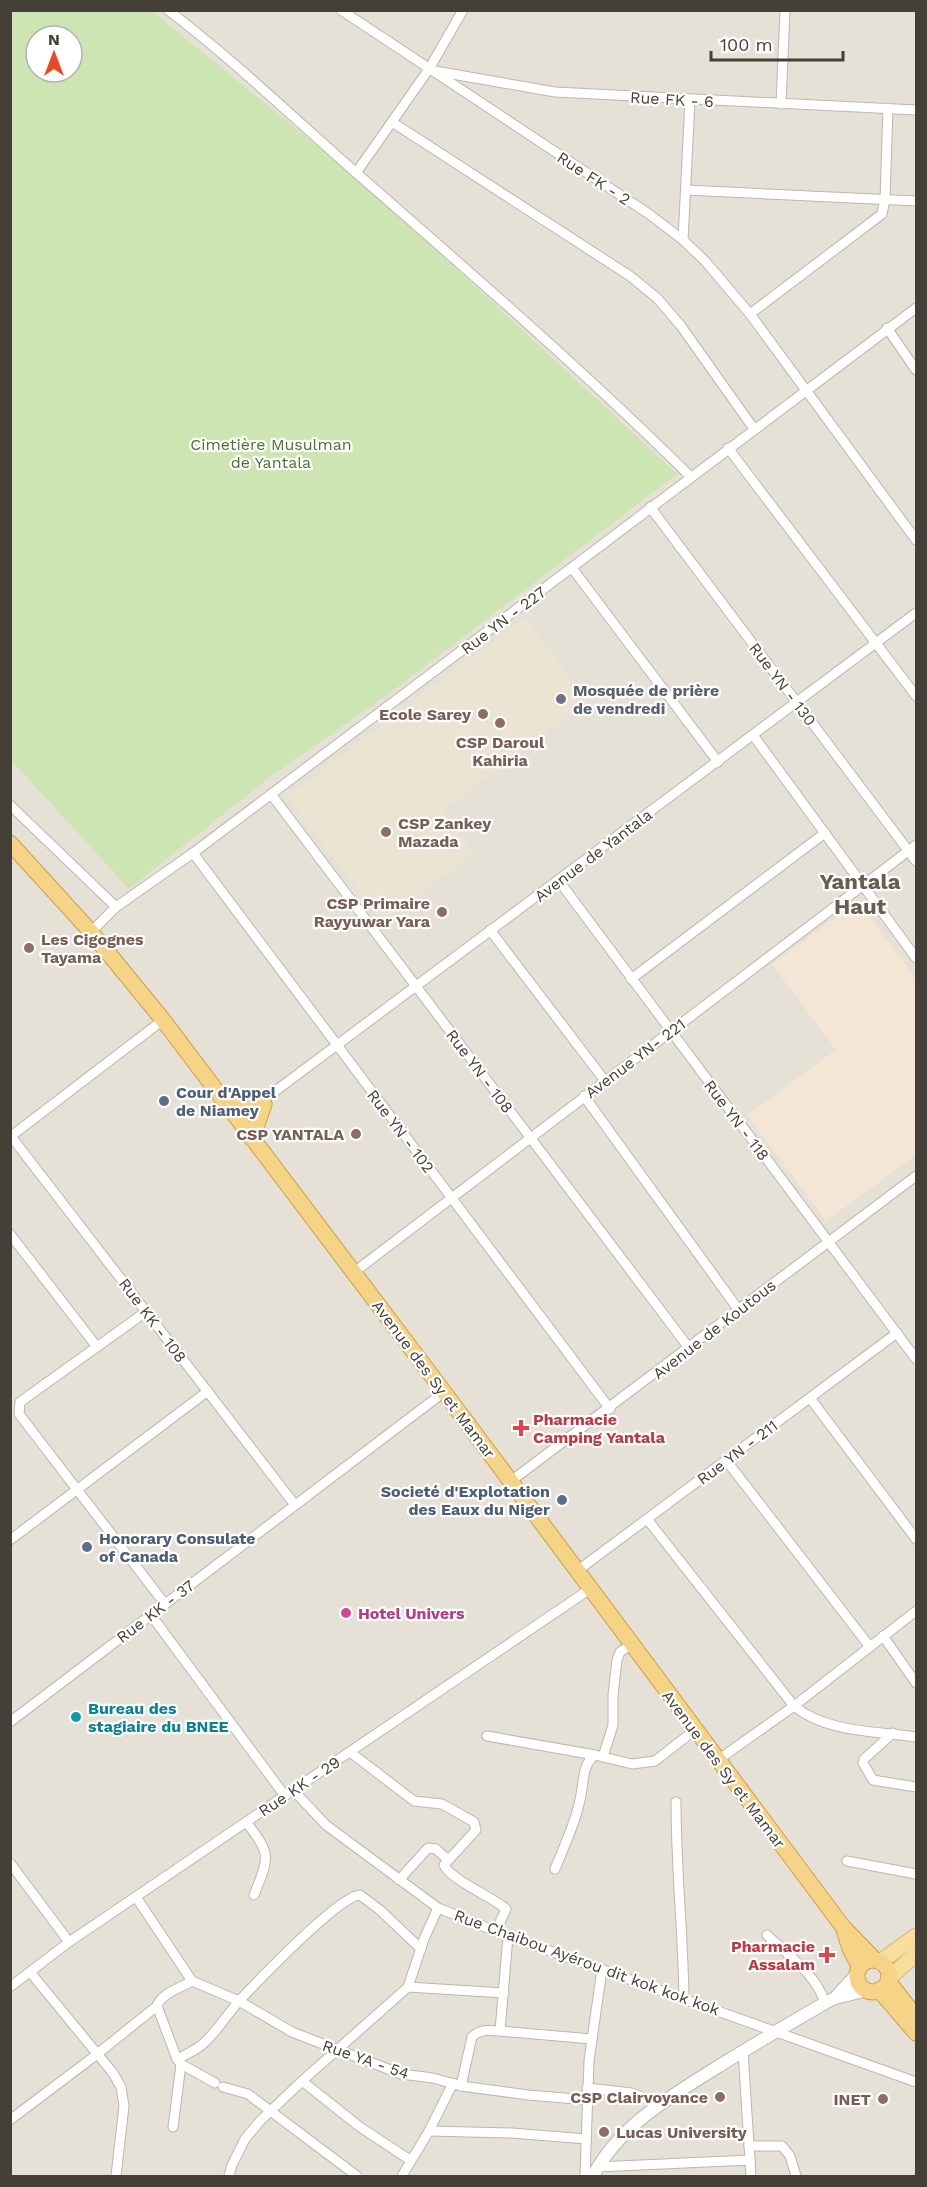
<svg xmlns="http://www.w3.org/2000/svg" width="927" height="2187" viewBox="0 0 927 2187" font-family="'Work Sans',sans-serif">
<rect width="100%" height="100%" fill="#f2efe8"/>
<path fill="#e6e1d6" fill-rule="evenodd" d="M11 11H916V2176H11ZM36 36H72V72H36Z"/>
<path fill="#f3e6d4" d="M858 901 916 979V1155L826 1221 747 1115 836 1050 772 964Z"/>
<path fill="#ebe4d3" d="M524 617 588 701 443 811 474 853 383 922 287 797Z"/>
<path fill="#cde4b3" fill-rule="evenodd" d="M11 11H152L378 196 677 474 391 692 266 780 129 889 11 760ZM36 36H72V72H36Z"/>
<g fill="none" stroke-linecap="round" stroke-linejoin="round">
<g stroke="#bdb7ab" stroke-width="11">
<g id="minor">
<path d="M168 10C236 62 297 121 361 177 473 275 585 372 691 477"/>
<path d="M341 10 649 214 683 240 705 261 750 314 916 540"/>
<path d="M435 71 555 92 916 110"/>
<path d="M781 104 785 10"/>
<path d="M392 122 630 276 657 298 681 326 754 429"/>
<path d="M356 173 429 69 463 10"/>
<path d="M686 190 916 201"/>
<path d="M683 240 690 100"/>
<path d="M750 314 882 214 885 199 888 108"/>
<path d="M887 328 916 370"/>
<path d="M728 448 916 696"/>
<path d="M650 507 916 861"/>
<path d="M572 568 718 762"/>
<path d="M753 735 916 958"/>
<path d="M271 794 689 1348"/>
<path d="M10 805 116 907"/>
<path d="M193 853 610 1409"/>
<path d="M559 881 916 1359"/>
<path d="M490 930 605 1081"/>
<path d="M91 932 116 907 193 853 916 308"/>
<path d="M631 979 825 833"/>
<path d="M584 1096 738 1309"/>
<path d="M236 1117 262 1098 270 1095 916 613"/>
<path d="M10 1135 295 1505"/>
<path d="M10 1137 163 1020"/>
<path d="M10 1234 97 1347"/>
<path d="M353 1273 916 845"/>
<path d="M147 1311 20 1402 19 1414 165 1604"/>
<path d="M810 1398 916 1539"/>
<path d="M726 1460 870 1647"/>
<path d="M511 1481 916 1176"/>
<path d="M647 1519 794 1706C827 1733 876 1731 916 1737"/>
<path d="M10 1540 208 1391"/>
<path d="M577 1571 897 1333"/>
<path d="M151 1615 285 1796"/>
<path d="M883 1636 916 1683"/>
<path d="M10 1722 444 1392"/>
<path d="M893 1733 864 1759 863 1763 873 1780 916 1787"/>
<path d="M487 1736 595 1755"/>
<path d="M350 1752 414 1801 442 1804 474 1822 476 1830 444 1865C451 1880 491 1896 506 1909L496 1931"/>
<path d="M603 1757 613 1725V1695L617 1660 620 1652 631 1645"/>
<path d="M718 1760 794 1706 916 1611"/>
<path d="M293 1790 326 1825 438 1908 508 1936 916 2082"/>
<path d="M676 1802C676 1868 683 1932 684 1998"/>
<path d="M246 1822C272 1855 269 1857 254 1895"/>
<path d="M847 1861 916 1874"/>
<path d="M10 1863 69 1942"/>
<path d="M555 1869C566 1842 578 1817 582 1789 584 1776 584 1763 595 1755L632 1764 655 1761 695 1730"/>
<path d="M399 1880 428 1848 436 1849 447 1859"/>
<path d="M767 1935C789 1956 816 1974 825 2003"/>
<path d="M30 1972 113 2073 121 2087 124 2106 116 2176"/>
<path d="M192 1981 239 2001 292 2032 401 2074 433 2078 461 2086 528 2095 588 2100"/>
<path d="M10 1987 69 1942 590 1589"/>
<path d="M408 1987 504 1993"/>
<path d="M157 2006 177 2059 181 2064 173 2127"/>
<path d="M500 2031 508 1936"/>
<path d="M743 2051 751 2176"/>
<path d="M177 2059C187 2054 197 2050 205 2042 218 2030 228 2013 240 2000 258 1981 339 1896 360 1895L380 1910 421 1949"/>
<path d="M181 2064 215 2083"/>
<path d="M302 2081 360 2127 410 2160"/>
<path d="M461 2086 472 2037C480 2029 489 2030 500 2031L592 2039"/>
<path d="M223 2087 248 2094 357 2176"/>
<path d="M587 2088 632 2093 658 2104"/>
<path d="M10 2120 96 2055 157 2006C162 1993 180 1988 192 1981L136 1897"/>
<path d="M429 2131 512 2133 586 2139"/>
<path d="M749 2146H782L790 2156 796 2176"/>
<path d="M597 2167 750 2160"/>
<path d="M229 2176 232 2165 245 2139 260 2121 302 2081 408 1987 424 1939 438 1908"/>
<path d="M402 2176 429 2131 453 2083"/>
<path d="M585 2176 589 2061 602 1969"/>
</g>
</g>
<g stroke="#bdb7ab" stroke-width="14">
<g id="tertiary">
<path d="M835 1998 857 1974"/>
<path d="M593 2176C619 2127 665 2100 711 2071 749 2047 787 2025 825 2003L835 1998 868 1990"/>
</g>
</g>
<g stroke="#dbbb6d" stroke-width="17">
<g id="primary">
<path d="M880 1962 916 1936"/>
<path d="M889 1978 916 1954"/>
</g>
</g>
<g stroke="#d19f43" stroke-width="17">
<g id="trunk">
<path d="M10 843 91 932 163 1020 444 1392 843 1927 875 1960"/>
<path d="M221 1097 242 1100 262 1098"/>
<path d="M252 1139 264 1104"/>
<path d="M844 1930 850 1949 860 1967"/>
<circle cx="873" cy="1976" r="16"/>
<path d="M888 1981 916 2017"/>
<path d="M879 1990 916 2033"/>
</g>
</g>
<use href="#minor" stroke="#fff" stroke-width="9"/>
<use href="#tertiary" stroke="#fff" stroke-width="12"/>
<use href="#primary" stroke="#f7de9c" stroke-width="15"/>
<use href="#trunk" stroke="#f5d487" stroke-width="15"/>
</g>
<circle fill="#6b7280" stroke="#fff" stroke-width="2" cx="561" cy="699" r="6"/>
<g fill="#8d6e63" stroke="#fff" stroke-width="2">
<circle cx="483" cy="714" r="6"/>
<circle cx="500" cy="723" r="6"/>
<circle cx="386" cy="832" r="6"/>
<circle cx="442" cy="912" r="6"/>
<circle cx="29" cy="948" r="6"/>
<circle cx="356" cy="1134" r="6"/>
<circle cx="720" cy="2097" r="6"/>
<circle cx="883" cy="2099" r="6"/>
<circle cx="604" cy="2132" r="6"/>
</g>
<g fill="#5c6f8a" stroke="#fff" stroke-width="2">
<circle cx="164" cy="1101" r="6"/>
<circle cx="562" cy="1500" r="6"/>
<circle cx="87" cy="1547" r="6"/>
</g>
<g fill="#e0444e" stroke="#fff" stroke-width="2">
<path d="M518 1419h6v6h6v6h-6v6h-6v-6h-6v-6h6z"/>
<path d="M824 1946h6v6h6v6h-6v6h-6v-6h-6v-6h6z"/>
</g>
<circle fill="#d1479c" stroke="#fff" stroke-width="2" cx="346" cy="1613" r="6"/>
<circle fill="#0f9aa8" stroke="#fff" stroke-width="2" cx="76" cy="1717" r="6"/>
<g text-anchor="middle" stroke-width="4.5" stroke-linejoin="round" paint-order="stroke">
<g font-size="16" fill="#454037" stroke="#fff">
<text transform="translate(672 99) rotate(3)" y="6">Rue FK - 6</text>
<text transform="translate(594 178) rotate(33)" y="6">Rue FK - 2</text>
<text transform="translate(503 620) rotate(-37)" y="6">Rue YN - 227</text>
<text transform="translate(783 684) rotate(53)" y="6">Rue YN - 130</text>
<text transform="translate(593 855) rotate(-37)" y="6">Avenue de Yantala</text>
<text transform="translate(635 1058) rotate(-37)" y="6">Avenue YN- 221</text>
<text transform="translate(480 1071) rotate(53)" y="6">Rue YN - 108</text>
<text transform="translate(737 1120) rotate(53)" y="6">Rue YN - 118</text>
<text transform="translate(401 1131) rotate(53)" y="6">Rue YN - 102</text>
<text transform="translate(153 1320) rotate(53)" y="6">Rue KK - 108</text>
<text transform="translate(714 1329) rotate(-38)" y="6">Avenue de Koutous</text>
<text transform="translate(434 1379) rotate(53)" y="6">Avenue des Sy et Mamar</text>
<text transform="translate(737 1452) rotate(-37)" y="6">Rue YN - 211</text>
<text transform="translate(155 1611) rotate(-37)" y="6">Rue KK - 37</text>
<text transform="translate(724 1769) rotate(53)" y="6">Avenue des Sy et Mamar</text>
<text transform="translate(299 1786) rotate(-34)" y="6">Rue KK - 29</text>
<text transform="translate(587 1962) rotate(20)" y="6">Rue Chaibou Ayérou dit kok kok kok</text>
<text transform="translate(366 2059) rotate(19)" y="6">Rue YA - 54</text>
</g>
<g font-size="16" fill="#47732e" stroke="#fff">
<text x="271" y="450">Cimetière Musulman<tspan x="271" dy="18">de Yantala</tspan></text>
</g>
<g font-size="16" font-weight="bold" fill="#5b616d" stroke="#fff" text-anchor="start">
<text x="573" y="696">Mosquée de prière<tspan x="573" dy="18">de vendredi</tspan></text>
</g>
<g font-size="16" font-weight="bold" fill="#785e54" stroke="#fff" text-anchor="end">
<text x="471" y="720">Ecole Sarey</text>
<text x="500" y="748" text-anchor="middle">CSP Daroul<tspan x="500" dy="18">Kahiria</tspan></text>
<text x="398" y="829" text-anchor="start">CSP Zankey<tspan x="398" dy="18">Mazada</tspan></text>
<text x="430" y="909">CSP Primaire<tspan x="430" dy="18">Rayyuwar Yara</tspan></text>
<text x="41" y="945" text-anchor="start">Les Cigognes<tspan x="41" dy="18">Tayama</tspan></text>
<text x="344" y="1140">CSP YANTALA</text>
<text x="708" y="2103">CSP Clairvoyance</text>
<text x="871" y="2105">INET</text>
<text x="616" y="2138" text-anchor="start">Lucas University</text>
</g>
<g font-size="16" font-weight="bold" fill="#4e5e75" stroke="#fff" text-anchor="start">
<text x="176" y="1098">Cour d'Appel<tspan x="176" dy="18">de Niamey</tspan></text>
<text x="550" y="1497" text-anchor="end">Societé d'Explotation<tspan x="550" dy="18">des Eaux du Niger</tspan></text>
<text x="99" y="1544">Honorary Consulate<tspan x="99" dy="18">of Canada</tspan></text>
</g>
<g font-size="16" font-weight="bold" fill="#be3a42" stroke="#fff" text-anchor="start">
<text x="533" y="1425">Pharmacie<tspan x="533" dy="18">Camping Yantala</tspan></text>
<text x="815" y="1952" text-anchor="end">Pharmacie<tspan x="815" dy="18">Assalam</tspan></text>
</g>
<g font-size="16" font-weight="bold" fill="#b23c85" stroke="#fff" text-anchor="start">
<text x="358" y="1619">Hotel Univers</text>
</g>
<g font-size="16" font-weight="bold" fill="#0d838f" stroke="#fff" text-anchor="start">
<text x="88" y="1714">Bureau des<tspan x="88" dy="18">stagiaire du BNEE</tspan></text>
</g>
<g font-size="22" font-weight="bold" fill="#675e4f" stroke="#fff">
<text x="860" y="889">Yantala<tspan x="860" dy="25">Haut</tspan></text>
</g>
</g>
<rect width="927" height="2187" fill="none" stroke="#454037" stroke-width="24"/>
<g transform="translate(54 54)"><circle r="28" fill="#ffffff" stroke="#b5b3af" stroke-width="1.5"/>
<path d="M0-4.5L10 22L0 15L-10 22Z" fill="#ea4727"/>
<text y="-9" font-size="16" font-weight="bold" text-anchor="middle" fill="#454037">N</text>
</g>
<path d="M711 51v9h132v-9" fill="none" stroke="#454037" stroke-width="3"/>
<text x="720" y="51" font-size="18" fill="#454037" stroke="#ffffff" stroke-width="4.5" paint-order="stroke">100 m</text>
</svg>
